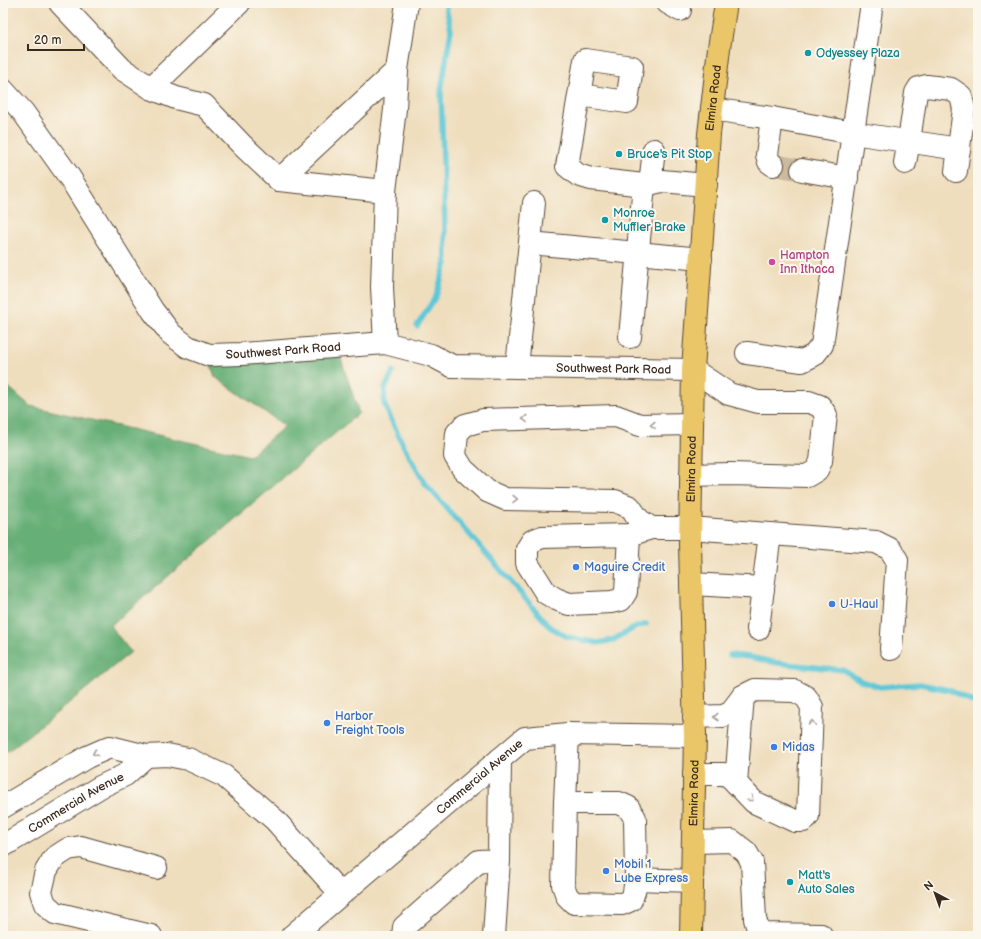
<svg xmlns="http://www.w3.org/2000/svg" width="981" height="939" viewBox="0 0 981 939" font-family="'Balsamiq Sans',sans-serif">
<rect width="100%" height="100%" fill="#fbf7ec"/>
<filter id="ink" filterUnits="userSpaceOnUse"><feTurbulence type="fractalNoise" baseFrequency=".025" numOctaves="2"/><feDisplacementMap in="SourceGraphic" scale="8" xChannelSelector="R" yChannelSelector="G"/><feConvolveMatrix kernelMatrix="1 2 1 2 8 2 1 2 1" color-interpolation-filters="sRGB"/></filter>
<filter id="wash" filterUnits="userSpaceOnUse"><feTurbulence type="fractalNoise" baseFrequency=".012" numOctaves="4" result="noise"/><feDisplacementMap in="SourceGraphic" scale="16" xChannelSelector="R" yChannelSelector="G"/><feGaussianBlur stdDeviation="0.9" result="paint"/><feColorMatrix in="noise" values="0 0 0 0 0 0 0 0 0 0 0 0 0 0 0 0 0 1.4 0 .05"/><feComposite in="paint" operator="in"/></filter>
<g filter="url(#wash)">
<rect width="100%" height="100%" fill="#efdebe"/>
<path fill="#66af77" stroke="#506c4a" d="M340 356 359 413 110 626 131 652 58 712 3 755V382L30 406 250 456 285 426 215 377 211 365Z"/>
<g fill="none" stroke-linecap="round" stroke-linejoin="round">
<g stroke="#5ec8d7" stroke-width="5.5">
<path d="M417 326 436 296 446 263 441 91 451 30 445 3"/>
<path d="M393 371 385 389 384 404 403 445 424 482 550 627 568 637 598 643 613 640 636 627 646 624"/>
<path d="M730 655 750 657 777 663 843 670 861 681 880 687 920 684 949 690 978 704"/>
</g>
</g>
</g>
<g filter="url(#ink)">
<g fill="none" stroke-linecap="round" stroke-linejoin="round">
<path stroke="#cbba9e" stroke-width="22" stroke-dasharray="22 11" stroke-linecap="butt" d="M773 165 802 170"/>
<g stroke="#564536" stroke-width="24">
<g id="minor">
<path d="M60 3 122 69 151 88 176 98 204 105 243 146 279 180 385 191"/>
<path d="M668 3 680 10"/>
<path d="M151 88 239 3"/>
<path id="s1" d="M3 90 23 112 70 178 153 311 171 334 188 347 209 355 242 354 385 343 431 355 452 366 693 370 729 394 758 402H809L820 406 826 415 821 461 817 470 807 476 730 474 691 475"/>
<path d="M579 95 627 102 632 67 585 60 567 166 578 175 591 179 644 185 662 181 706 185"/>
<path d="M712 109 772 118 853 133 959 149"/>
<path d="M772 118 767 155 769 162 773 165"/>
<path d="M905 163 909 141 916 93 919 88 927 86 951 89 961 96 964 109 956 171"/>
<path d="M802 170 847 178"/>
<path d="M279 180 397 70"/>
<path d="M650 184 654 150"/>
<path d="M530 243 701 259"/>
<path d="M630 337 644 185"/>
<path d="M385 343 382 287 385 191 395 109 397 70 407 3"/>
<path d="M747 353 802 361 814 355 822 345 872 3"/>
<path d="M517 367 534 203"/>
<path d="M651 528 639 520 630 507 615 501 505 499 487 491 463 469 455 456 457 433 465 425 483 420 616 416 640 425 692 424"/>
<path d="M629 535 626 592 621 600 611 602 569 604 556 599 546 593 527 563V549L532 541 542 537 629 535 651 528H690L876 542 890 549 897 560 891 649"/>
<path d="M691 584 763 588 758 629"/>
<path d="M763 588 770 534"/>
<path d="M568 734 565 803H619L628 807 635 818 636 879 692 881"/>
<path d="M694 774H724L730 777 736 783 754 802 795 821H803L808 816 812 707 806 697 795 691 755 690 743 696 730 713 723 716 694 717"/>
<path d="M736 783 743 696"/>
<path d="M565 803 563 885 567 896 574 903 622 904 631 900 634 892 636 879"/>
<path d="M3 807 87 757 110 747 146 756 167 755 188 759 224 776 275 820 341 894"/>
<path d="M693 842 732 841 746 852 752 862 755 919 758 929 765 934 821 935"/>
<path id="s2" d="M3 846 100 787 125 775 146 756"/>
<path d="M151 936 55 913 45 904 41 892 46 871 54 858 68 849 81 847 156 868"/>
<path id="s3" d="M292 936 479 777 525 738 568 734 695 736"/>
<path d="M403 936 404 927 479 861 499 860 500 759"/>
<path d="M494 936 499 860"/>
</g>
</g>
<g stroke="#564536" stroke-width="24">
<g id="highway">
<path id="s4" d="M691 936 695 736 690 544 693 370 709 134 719 48 726 3"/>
</g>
</g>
<use href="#minor" stroke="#fff" stroke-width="22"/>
<use href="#highway" stroke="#eac669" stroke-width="22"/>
</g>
<defs><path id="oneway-chevron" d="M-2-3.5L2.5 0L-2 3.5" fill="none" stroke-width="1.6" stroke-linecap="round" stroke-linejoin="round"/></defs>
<g stroke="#a79f9a">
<use href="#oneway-chevron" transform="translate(525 419) rotate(178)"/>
<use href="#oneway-chevron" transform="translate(653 425) rotate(178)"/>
<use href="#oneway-chevron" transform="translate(515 499) rotate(1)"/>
<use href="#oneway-chevron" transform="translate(716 717) rotate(178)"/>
<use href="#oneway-chevron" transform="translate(812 723) rotate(-88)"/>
<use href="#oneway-chevron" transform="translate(95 753) rotate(157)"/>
<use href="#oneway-chevron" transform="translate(751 799) rotate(43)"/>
</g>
</g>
<g fill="#0f9aa8" stroke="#fbf7ec" stroke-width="1.5">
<circle cx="808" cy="53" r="4"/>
<circle cx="619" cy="154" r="4"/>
<circle cx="605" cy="220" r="4"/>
<circle cx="790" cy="882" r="4"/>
</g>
<circle fill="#d1479c" stroke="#fbf7ec" stroke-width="1.5" cx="772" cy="262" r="4"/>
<g fill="#3f7fe0" stroke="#fbf7ec" stroke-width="1.5">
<circle cx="576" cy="567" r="4"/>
<circle cx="832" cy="604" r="4"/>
<circle cx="327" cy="723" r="4"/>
<circle cx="774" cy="747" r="4"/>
<circle cx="606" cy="871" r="4"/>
</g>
<g text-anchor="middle" stroke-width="4" stroke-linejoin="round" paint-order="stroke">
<g font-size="12" fill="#0d838f" stroke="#fbf7ec" text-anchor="start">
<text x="816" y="57">Odyessey Plaza</text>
<text x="627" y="158">Bruce's Pit Stop</text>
<text x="613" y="217">Monroe<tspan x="613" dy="14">Muffler Brake</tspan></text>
<text x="798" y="879">Matt's<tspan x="798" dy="14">Auto Sales</tspan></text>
</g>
<g font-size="12" fill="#3b2a1e" stroke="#fbf7ec">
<text dy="4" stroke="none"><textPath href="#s4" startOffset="839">Elmira Road</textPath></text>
<text dy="4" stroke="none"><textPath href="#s1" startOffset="415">Southwest Park Road</textPath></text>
<text dy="4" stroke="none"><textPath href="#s1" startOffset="750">Southwest Park Road</textPath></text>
<text dy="4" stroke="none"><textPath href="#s4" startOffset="467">Elmira Road</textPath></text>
<text dy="4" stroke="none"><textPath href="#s3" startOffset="246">Commercial Avenue</textPath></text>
<text dy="4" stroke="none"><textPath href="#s4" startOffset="143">Elmira Road</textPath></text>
<text dy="4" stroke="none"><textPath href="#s2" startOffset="85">Commercial Avenue</textPath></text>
</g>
<g font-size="12" fill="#b23c85" stroke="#fbf7ec" text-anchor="start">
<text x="780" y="259">Hampton<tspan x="780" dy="14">Inn Ithaca</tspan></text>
</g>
<g font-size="12" fill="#366cbe" stroke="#fbf7ec" text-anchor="start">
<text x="584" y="571">Maguire Credit</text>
<text x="840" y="608">U-Haul</text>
<text x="335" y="720">Harbor<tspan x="335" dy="14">Freight Tools</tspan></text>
<text x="782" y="751">Midas</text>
<text x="614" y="868">Mobil 1<tspan x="614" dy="14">Lube Express</tspan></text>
</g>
</g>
<rect width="981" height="939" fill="none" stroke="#fbf7ec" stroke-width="16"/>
<g transform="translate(935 893) rotate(319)" stroke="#fbf7ec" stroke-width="3" paint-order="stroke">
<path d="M0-3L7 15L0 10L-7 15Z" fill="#3b2a1e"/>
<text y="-6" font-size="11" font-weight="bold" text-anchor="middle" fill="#3b2a1e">N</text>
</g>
<path d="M28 44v6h56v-6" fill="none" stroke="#3b2a1e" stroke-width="2"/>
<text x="34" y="44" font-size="12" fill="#3b2a1e" stroke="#fbf7ec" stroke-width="3" paint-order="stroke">20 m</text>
</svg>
